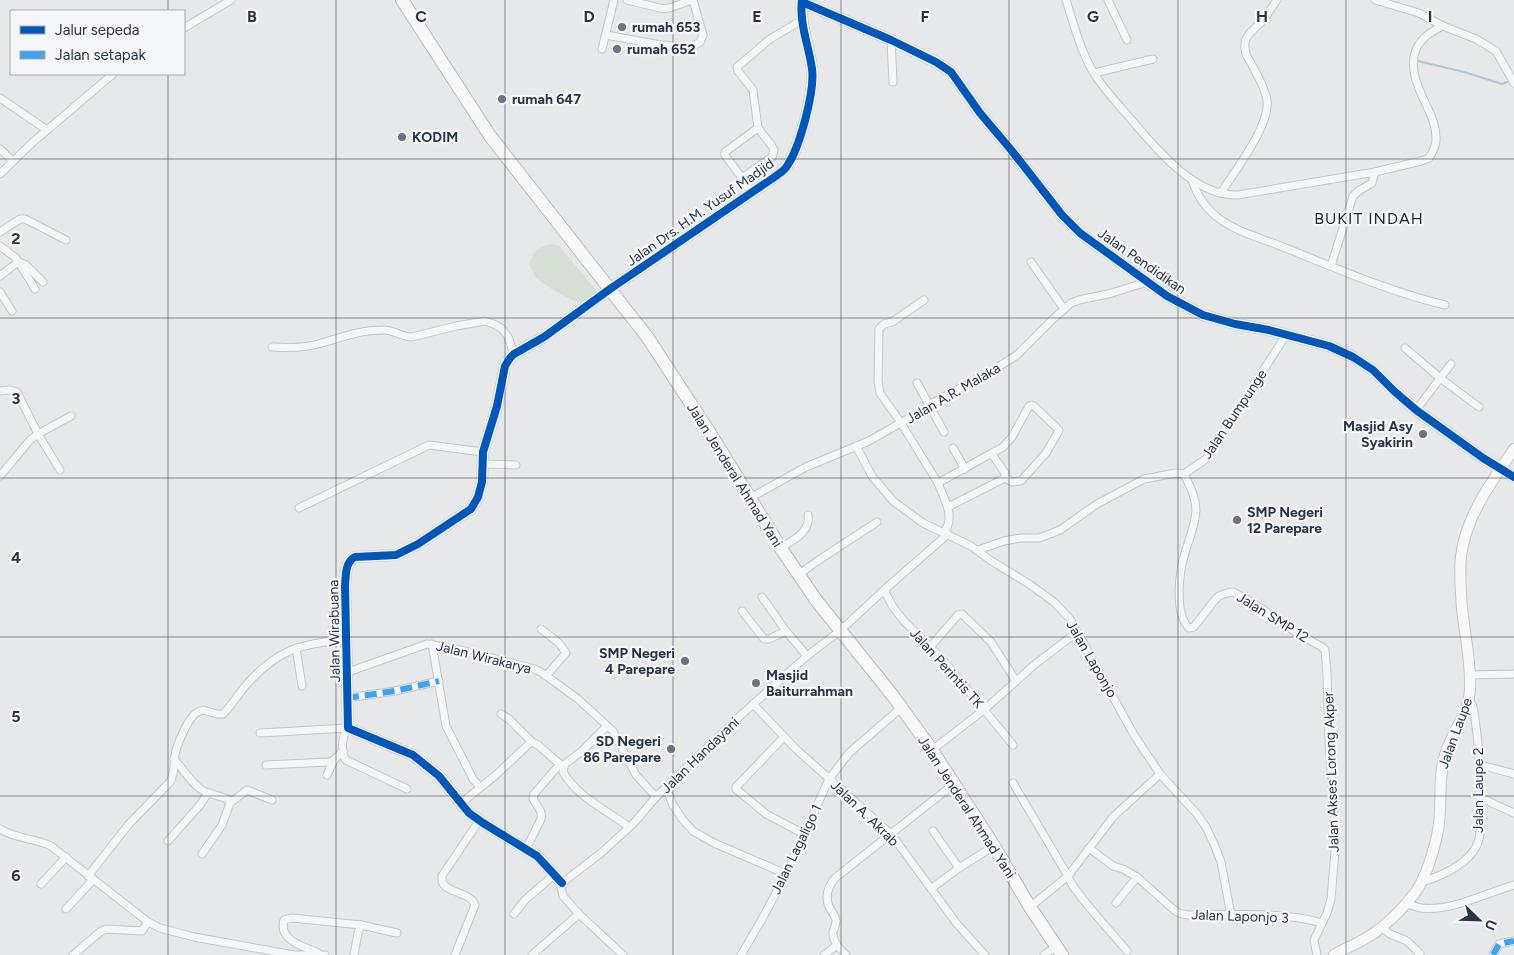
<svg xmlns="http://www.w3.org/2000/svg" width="1514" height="955" viewBox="0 0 1514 955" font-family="Figtree,sans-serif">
<rect width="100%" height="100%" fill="#e6e8ea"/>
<path fill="#d6ded6" d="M552 244 559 246 599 294 581 304 553 290 536 278 529 264C533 251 539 247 552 244Z"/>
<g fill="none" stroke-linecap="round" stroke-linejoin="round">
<path stroke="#b4c4d5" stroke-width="2" d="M1418 61 1464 72 1502 84 1507 82"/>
<g stroke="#c4c6c8" stroke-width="9">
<g id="street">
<path d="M627 0 664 9 672 7 692 0"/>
<path d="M1066 0C1074 25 1080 49 1093 72 1103 88 1117 103 1129 117 1155 147 1194 197 1238 195L1375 172 1421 161 1429 158C1432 153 1436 147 1436 140 1437 120 1424 104 1418 86 1407 57 1415 38 1443 26L1476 39 1496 51 1514 83"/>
<path d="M1108 0 1127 40"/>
<path d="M1375 0 1419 13 1443 26"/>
<path d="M184 28 231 0"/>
<path d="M606 35 661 45 687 47H692L700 42 703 35 693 0"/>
<path d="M891 40 893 82"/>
<path d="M602 49 614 0"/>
<path d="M1094 73 1153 59"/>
<path d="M0 98 47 130"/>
<path d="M0 149 13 161"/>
<path d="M0 174 33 142 113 74"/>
<path d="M742 178 725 155V152L758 128"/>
<path d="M1192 180C1198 197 1204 206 1217 217 1236 232 1261 238 1283 247 1336 268 1390 292 1445 305"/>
<path d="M751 193 742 178 772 157 774 150 772 146 758 128 753 90 738 71 737 67 770 39 802 20"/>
<path d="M1221 193C1234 172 1271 125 1267 100 1264 84 1253 68 1246 54 1241 35 1252 33 1263 20 1268 14 1272 7 1277 0"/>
<path d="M0 232 20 219H25L66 240"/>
<path d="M0 246 16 258 35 289"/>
<path d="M19 262 26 265 43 282"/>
<path d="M1031 262 1064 309"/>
<path d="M1331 266 1353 196 1360 190 1372 183 1375 172"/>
<path d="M0 276 18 262"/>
<path d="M0 292 12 311"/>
<path d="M924 300 892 322 884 324 879 329 878 381 880 393 901 423 938 483 1003 447 1012 437 1029 406 1032 405 1035 407 1059 430 1058 432 1046 453 1021 481 1012 482 1005 478"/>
<path d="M272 347C288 348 304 348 318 344 340 338 360 330 382 330 393 329 401 337 412 337L456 326 485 321 496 325 502 329 508 337 514 354"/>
<path d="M1405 348 1440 378 1479 407"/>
<path d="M917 383 944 432"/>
<path d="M0 391 9 390 17 392 38 434 60 470"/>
<path d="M1416 410 1451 364"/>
<path d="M856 446 872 476 893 501 923 523 971 546 990 560 1029 584 1054 602 1070 619 1134 735 1160 774 1197 814 1206 827 1214 844 1221 862 1231 915"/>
<path d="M953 448 965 469"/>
<path d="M484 464 516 465"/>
<path d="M1184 474C1190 486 1196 497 1196 511 1195 526 1189 539 1185 553 1179 572 1174 613 1189 628L1194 627 1214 601 1219 596 1227 593 1233 592 1252 602 1300 635 1322 647 1325 650 1327 674 1329 741 1336 839 1331 899 1327 913 1314 940 1317 955"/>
<path d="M0 476 30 440 38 434 71 416"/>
<path d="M938 483C944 499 956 517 944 532"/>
<path d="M750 498 806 467 869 441 925 409 929 405 990 372 1017 355 1052 320 1071 303 1079 300 1112 293 1147 282"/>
<path d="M948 507 1005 478V473L992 454"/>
<path d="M299 508 429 445 483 452"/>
<path d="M781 548C793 540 811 532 808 515"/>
<path d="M978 550 1004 541 1020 538H1039L1060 530 1097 504 1144 479 1176 473 1184 474 1206 459 1286 335"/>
<path d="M799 574 819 560 877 522"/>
<path d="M884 590 893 607 904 621 944 661 1013 745"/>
<path d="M762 597 786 631 807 656"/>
<path d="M742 611 764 639H769L786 631"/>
<path d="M541 629 559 643 566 653 546 676"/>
<path d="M432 644 446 726 473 779 480 787"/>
<path d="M930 647 958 615 962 614 991 642 1016 681"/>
<path d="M296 648 302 686"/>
<path d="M348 672 427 644 460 650 534 669 541 672 578 699 613 731 636 775 656 797"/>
<path d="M1470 675 1514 674"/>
<path d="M347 698 395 691 439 681"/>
<path d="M753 704 796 749 891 834 957 924 985 955"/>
<path d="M501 714 509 719 532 742"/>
<path d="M607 726 582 751 565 764 563 772C576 796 608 811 629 827"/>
<path d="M260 733 348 728C342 737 340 751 346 760L407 789"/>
<path d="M784 737 736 787V789L766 814 804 834"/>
<path d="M932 750 985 709 1033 666 1077 632"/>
<path d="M174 759C182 768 193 785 202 790 210 795 220 795 229 800L230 803 222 825 202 854"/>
<path d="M266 765 329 762 334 760 343 751"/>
<path d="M1481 765 1514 774"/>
<path d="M327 775 334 760"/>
<path d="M1013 783 1068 876C1072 891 1115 936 1127 951"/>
<path d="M666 788 673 805 683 820 693 831 714 843 786 874"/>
<path d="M1481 798 1514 813"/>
<path d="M230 803 247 790 272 800"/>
<path d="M460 804 497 774 531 742 534 743 538 745 563 767"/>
<path d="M0 829C15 839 35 838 51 846L148 922"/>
<path d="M933 831 959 868"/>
<path d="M168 841 200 805 208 793"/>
<path d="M1089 848 1113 866 1123 869 1137 877 1173 909 1179 913 1188 915C1232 915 1279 911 1322 923"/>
<path d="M526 849 541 819C543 811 537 806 533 799L534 794 560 764"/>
<path d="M88 876 129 824 170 782C176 771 173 766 175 755 177 744 186 724 193 716 195 713 200 711 203 710L217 714H223C232 705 239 693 247 684 278 649 302 643 347 640"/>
<path d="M1422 882C1441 876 1466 865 1476 847 1482 836 1480 822 1480 809 1481 775 1479 741 1473 706L1469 699"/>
<path d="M41 884 66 857"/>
<path d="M932 888 959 868 994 846"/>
<path d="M1116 903 1137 877"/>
<path d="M1406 903C1411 905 1416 907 1421 908 1451 912 1485 893 1514 885"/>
<path d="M1030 907 1068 876 1113 817 1160 774"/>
<path d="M66 909 93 880"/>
<path d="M514 914 525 900 555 874"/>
<path d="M1382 928 1390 934 1407 941 1420 954"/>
<path d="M318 953C304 946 278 941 284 920L292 918 361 925"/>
<path d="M73 955 100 932 106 929 142 931 148 922 160 928 194 937 294 955H325"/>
<path d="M354 955 358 933 361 925 397 933"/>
<path d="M455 955 475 905C470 890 439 894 442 876L479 821"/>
<path d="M532 955 579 914"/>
<path d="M623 955 579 914 563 896 561 888 562 883 601 853 633 824 656 797 740 716 807 656 841 630 884 590 948 534"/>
<path d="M741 955 761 921 786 874 829 779 849 753 901 708"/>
<path d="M824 955 837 945"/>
<path d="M846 955C840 949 832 941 833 932 834 928 836 925 836 921 836 916 833 914 831 910 824 899 827 888 835 878L954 784"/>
<path d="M1044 955 1056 947"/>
<path d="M1493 955 1499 944 1514 941"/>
</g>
</g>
<g stroke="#c4c6c8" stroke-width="12">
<g id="secondary">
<path d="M562 883 537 856 483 823 469 813 439 776 413 755 348 728 345 586C346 575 345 562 355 557L396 555 418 544 471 509 478 497 482 482 483 452 497 406 505 366 510 358 514 354 544 337 610 289 776 176C780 173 784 170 787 166 800 147 814 93 812 70 810 47 800 26 802 2L891 40 936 62 951 72 980 113 1012 151 1062 215 1080 233 1167 296 1203 315 1235 324 1269 330 1329 346 1353 357 1373 370 1394 391 1416 410 1483 458 1514 477"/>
<path d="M1334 955C1345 948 1357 944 1368 937 1385 927 1414 899 1422 881 1430 864 1437 840 1439 823 1442 800 1438 777 1445 755 1451 733 1470 712 1470 688 1471 662 1465 635 1462 609 1461 592 1459 574 1461 556 1466 516 1492 481 1514 449"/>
</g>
</g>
<g stroke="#b8bbbf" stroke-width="14">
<path id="highway" d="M402 0 490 136 648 338 708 430 782 550 816 600 893 696 932 750 994 846 1030 907 1062 955"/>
</g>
<use href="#street" stroke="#f5f6f7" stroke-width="7"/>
<use href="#secondary" stroke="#f8f8f8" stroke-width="10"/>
<use href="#highway" stroke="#f8f8f8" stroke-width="12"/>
<g stroke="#3ea3ec" stroke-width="6" stroke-dasharray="12 6" stroke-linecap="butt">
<path d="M347 698 395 691 439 681"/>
<path d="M1493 955 1499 944 1514 941"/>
</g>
<g stroke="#f4f6f9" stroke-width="11">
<g id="cycleway">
<path d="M802 2 891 40 936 62 951 72 980 113 1012 151 1062 215 1080 233 1167 296 1203 315 1235 324 1269 330 1329 346 1353 357 1373 370 1394 391 1416 410 1483 458 1514 477"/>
<path d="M562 883 537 856 483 823 469 813 439 776 413 755 348 728 345 586C346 575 345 562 355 557L396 555 418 544 471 509 478 497 482 482 483 452 497 406 505 366 510 358 514 354 544 337 610 289 776 176C780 173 785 170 787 166 800 147 815 91 812 69 809 46 799 24 802 0"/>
</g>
</g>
<use href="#cycleway" stroke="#0057b8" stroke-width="8"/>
</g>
<path fill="none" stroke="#2b3445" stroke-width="1" stroke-opacity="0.55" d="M168 0V11M336 0V955M505 0V955M673 0V955M841 0V955M1009 0V955M1178 0V955M1346 0V955M168 74V955M0 159H1514M0 318H1514M0 478H1514M0 637H1514M0 796H1514"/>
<g fill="#6c737f" stroke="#f4f6f9" stroke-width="2">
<circle cx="622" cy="27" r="5"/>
<circle cx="617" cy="49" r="5"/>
<circle cx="502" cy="99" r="5"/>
<circle cx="402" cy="137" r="5"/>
<circle cx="1423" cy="434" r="5"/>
<circle cx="1237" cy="520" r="5"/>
<circle cx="685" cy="661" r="5"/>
<circle cx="756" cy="683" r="5"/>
<circle cx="671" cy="749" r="5"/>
</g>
<g text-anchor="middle" stroke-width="4.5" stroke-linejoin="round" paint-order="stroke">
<g font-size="14" font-weight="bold" fill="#2b3445" stroke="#f4f6f9" text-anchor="start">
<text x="632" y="32">rumah 653</text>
<text x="627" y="54">rumah 652</text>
<text x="512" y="104">rumah 647</text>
<text x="412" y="142">KODIM</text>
<text x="1413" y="431" text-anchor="end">Masjid Asy<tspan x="1413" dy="16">Syakirin</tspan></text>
<text x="1247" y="517">SMP Negeri<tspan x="1247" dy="16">12 Parepare</tspan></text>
<text x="675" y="658" text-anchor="end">SMP Negeri<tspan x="675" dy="16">4 Parepare</tspan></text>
<text x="766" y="680">Masjid<tspan x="766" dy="16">Baiturrahman</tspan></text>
<text x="661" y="746" text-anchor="end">SD Negeri<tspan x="661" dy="16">86 Parepare</tspan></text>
</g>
<g font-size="14" fill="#2b3445" stroke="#f4f6f9">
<text transform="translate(700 212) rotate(-35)" y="5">Jalan Drs. H.M. Yusuf Madjid</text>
<text transform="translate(1142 261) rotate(35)" y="5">Jalan Pendidikan</text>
<text transform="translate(953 393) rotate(-30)" y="5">Jalan A.R. Malaka</text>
<text transform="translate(1234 414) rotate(-56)" y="5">Jalan Bumpunge</text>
<text transform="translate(735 475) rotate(58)" y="5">Jalan Jenderal Ahmad Yani</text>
<text transform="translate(1273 617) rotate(32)" y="5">Jalan SMP 12</text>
<text transform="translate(334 631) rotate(-91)" y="5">Jalan Wirabuana</text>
<text transform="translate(484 657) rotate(14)" y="5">Jalan Wirakarya</text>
<text transform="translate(1092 659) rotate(60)" y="5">Jalan Laponjo</text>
<text transform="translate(947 668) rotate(48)" y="5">Jalan Perintis TK</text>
<text transform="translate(1455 733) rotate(-70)" y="5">Jalan Laupe</text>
<text transform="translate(700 755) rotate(-44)" y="5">Jalan Handayani</text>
<text transform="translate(1331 772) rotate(-92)" y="5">Jalan Akses Lorong Akper</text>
<text transform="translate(1478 790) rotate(-90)" y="5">Jalan Laupe 2</text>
<text transform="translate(967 807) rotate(57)" y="5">Jalan Jenderal Ahmad Yani</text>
<text transform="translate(865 813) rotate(44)" y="5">Jalan A. Akrab</text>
<text transform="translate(796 849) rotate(-64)" y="5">Jalan Lagaligo 1</text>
<text transform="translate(1240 916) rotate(2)" y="5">Jalan Laponjo 3</text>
</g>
<g font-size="16" letter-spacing="1" fill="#1d2536" stroke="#f4f6f9">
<text x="1369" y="224">BUKIT INDAH</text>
</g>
</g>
<g font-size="16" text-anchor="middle" font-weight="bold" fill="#2b3445" stroke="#f4f6f9" stroke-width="4.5" stroke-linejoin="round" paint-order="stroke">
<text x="252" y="22">B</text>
<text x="421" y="22">C</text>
<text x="589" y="22">D</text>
<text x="757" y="22">E</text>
<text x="925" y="22">F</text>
<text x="1093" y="22">G</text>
<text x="1262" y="22">H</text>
<text x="1430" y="22">I</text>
<text x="16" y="244">2</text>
<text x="16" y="404">3</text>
<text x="16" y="563">4</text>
<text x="16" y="722">5</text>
<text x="16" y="881">6</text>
</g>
<rect x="10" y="10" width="175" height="65" fill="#f4f6f9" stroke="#a4a8b1"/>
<rect x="20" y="26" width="25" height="8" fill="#0057b8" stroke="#a4a8b1"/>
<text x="55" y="35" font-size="15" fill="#2b3445">Jalur sepeda</text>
<rect x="20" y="51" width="25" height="8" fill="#3ea3ec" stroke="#a4a8b1"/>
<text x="55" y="60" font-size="15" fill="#2b3445">Jalan setapak</text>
<g transform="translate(1479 920) rotate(113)" stroke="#f4f6f9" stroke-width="4" paint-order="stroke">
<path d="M0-4L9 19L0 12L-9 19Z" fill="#2b3445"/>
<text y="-8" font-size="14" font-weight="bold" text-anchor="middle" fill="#2b3445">U</text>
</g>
</svg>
